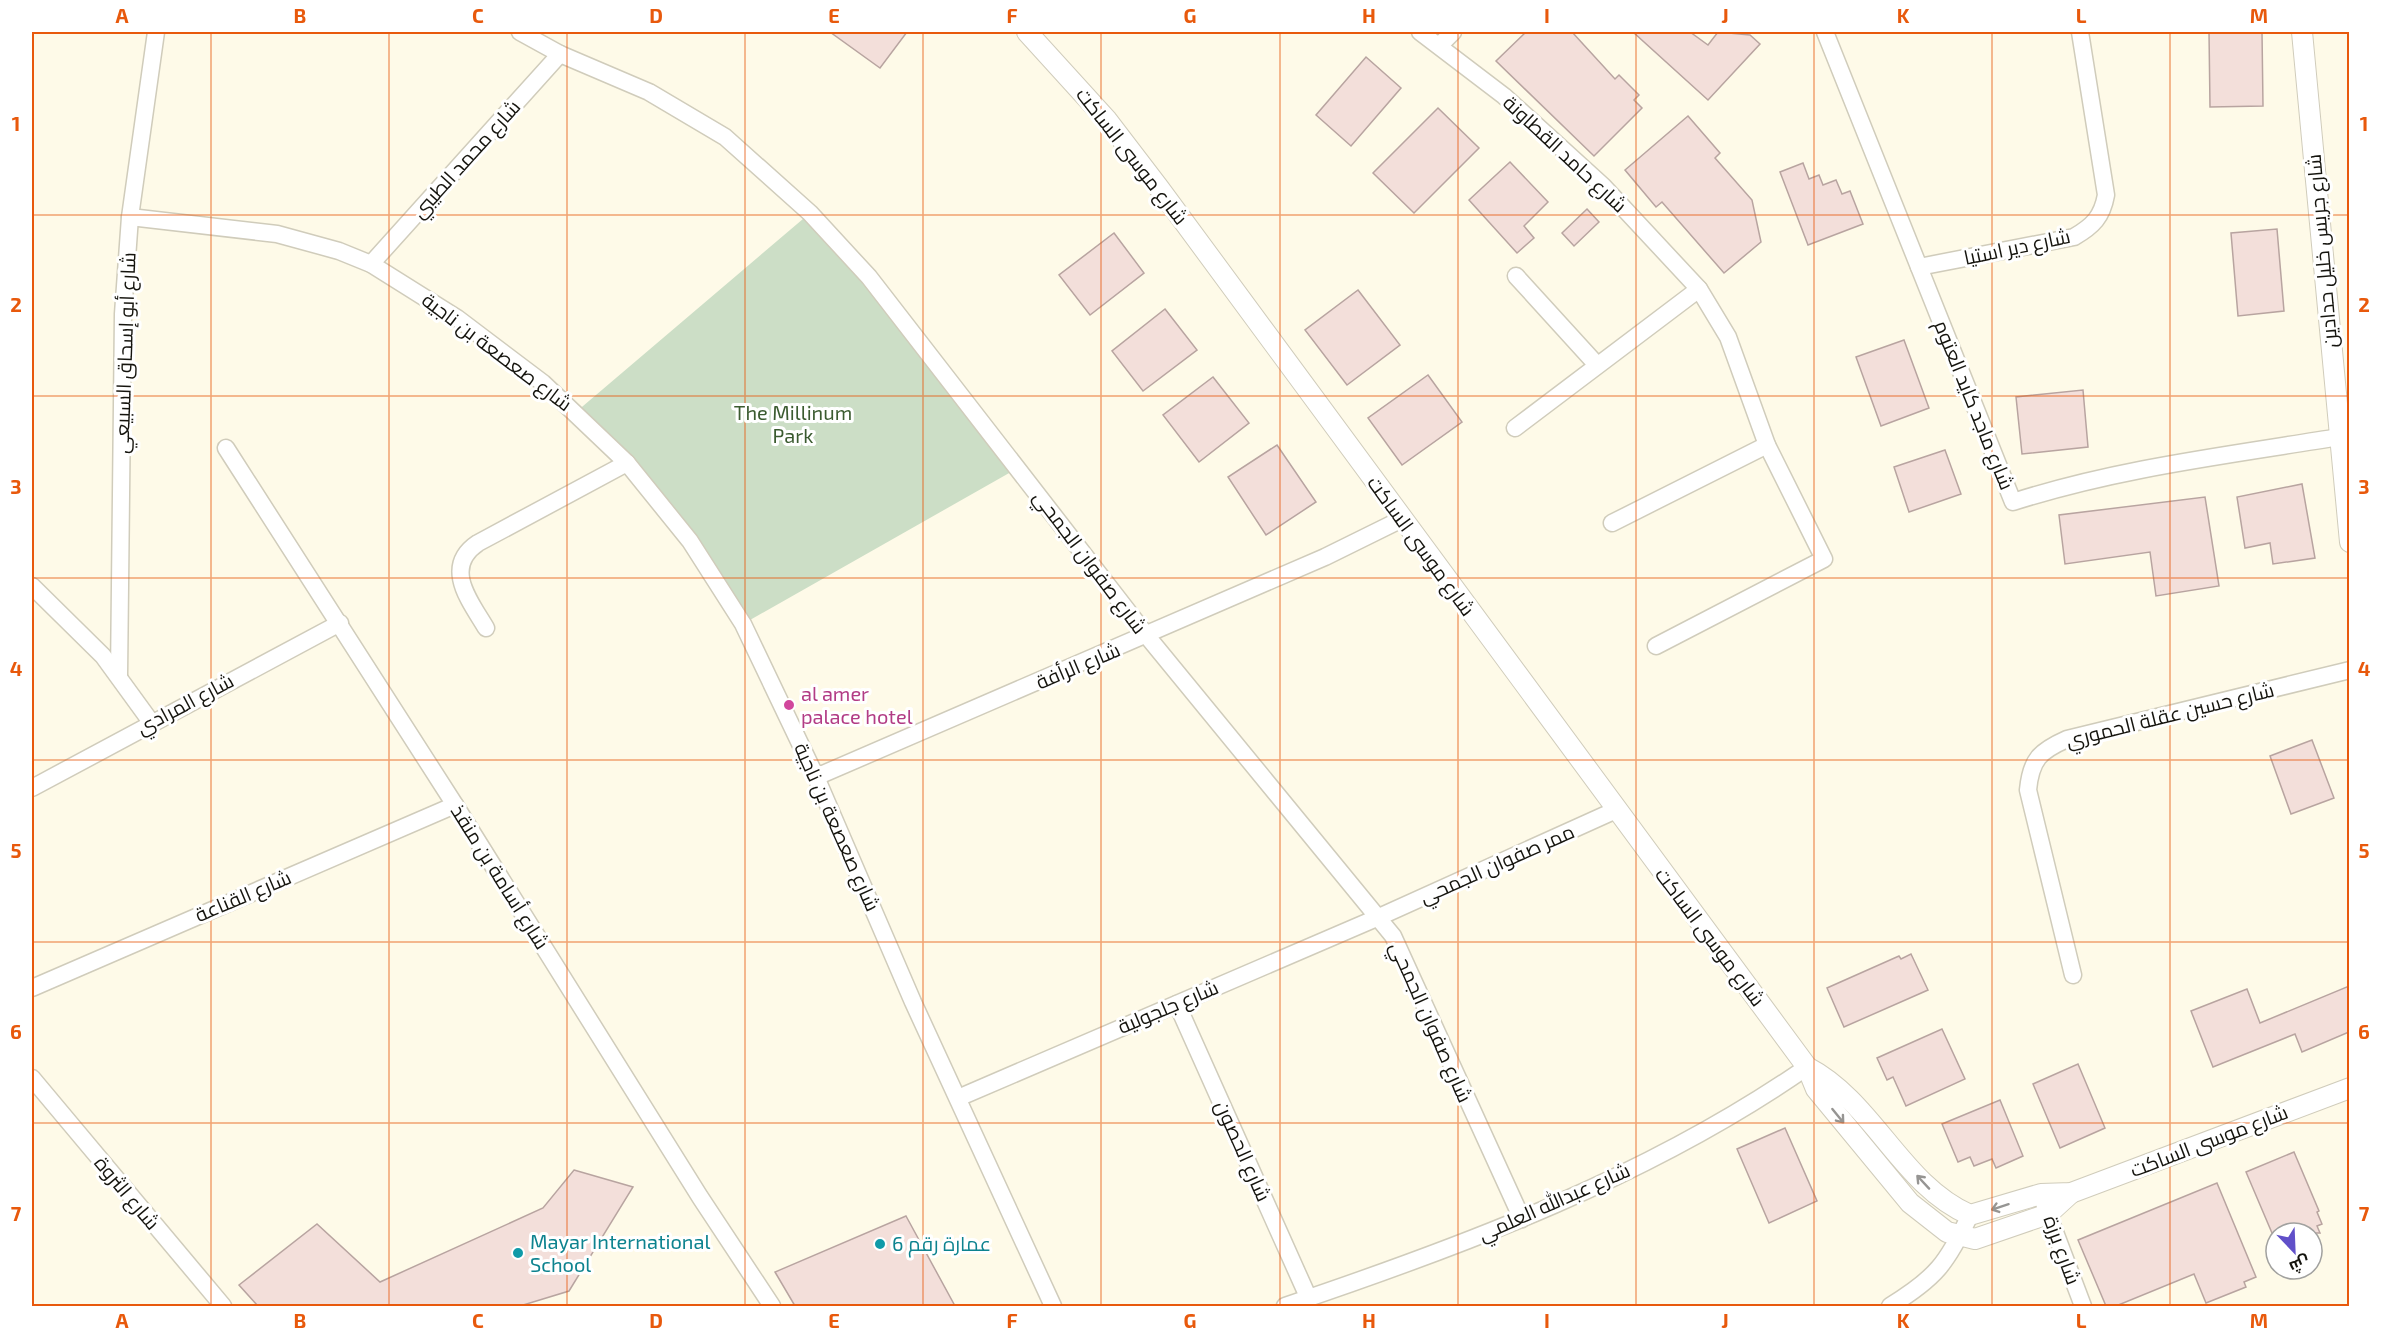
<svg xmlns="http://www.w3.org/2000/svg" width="2381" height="1338" viewBox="0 0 2381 1338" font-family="'Exo 2',Cairo,sans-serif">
<rect width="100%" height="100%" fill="#fefae8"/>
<path fill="#ccdec6" d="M810 213 1018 468 743 624 724 593 576 412Z"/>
<g fill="#f3dfda" stroke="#b8a4a0" stroke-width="1.5">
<path d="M830 32H907L880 68Z"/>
<path d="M1526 32H1572L1615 79 1619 75 1639 95 1634 100 1642 108 1594 156 1496 61Z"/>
<path d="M1633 32H1690L1708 45 1718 32 1750 35 1760 44 1708 100Z"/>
<path d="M2209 32H2262L2263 106 2210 107Z"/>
<path d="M1366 57 1401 88 1351 146 1316 115Z"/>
<path d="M1438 108 1479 148 1414 213 1373 173Z"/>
<path d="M1688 116 1720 153 1715 158 1752 200 1761 242 1724 273 1662 202 1656 207 1625 170Z"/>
<path d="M1510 162 1548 202 1524 226 1534 238 1517 253 1469 200Z"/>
<path d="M1803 163 1809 179 1819 175 1823 185 1836 180 1842 194 1850 191 1863 224 1808 245 1780 172Z"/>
<path d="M1587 209 1599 222 1574 246 1562 233Z"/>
<path d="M2277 229 2284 311 2238 316 2231 233Z"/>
<path d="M1114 233 1144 273 1090 315 1059 275Z"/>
<path d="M1358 290 1400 345 1347 385 1305 330Z"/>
<path d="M1165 309 1197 350 1143 391 1112 351Z"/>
<path d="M1904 340 1929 408 1881 426 1856 357Z"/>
<path d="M1428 375 1462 422 1402 465 1368 418Z"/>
<path d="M1213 377 1249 423 1199 462 1163 415Z"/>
<path d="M2083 390 2088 447 2022 454 2016 397Z"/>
<path d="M1277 445 1316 502 1266 535 1228 477Z"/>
<path d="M1945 450 1961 494 1909 512 1894 467Z"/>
<path d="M2302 484 2315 558 2273 564 2270 543 2245 548 2237 497Z"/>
<path d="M2205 497 2219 586 2156 596 2150 552 2065 564 2059 515Z"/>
<path d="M2312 740 2334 798 2291 814 2270 756Z"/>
<path d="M1911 954 1928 990 1844 1027 1827 988 1899 956 1901 959Z"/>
<path d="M2349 986V1032L2302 1052 2295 1034 2213 1067 2191 1011 2247 989 2260 1023Z"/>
<path d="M1942 1029 1965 1079 1906 1106 1893 1077 1887 1080 1877 1058Z"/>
<path d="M2078 1064 2105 1128 2060 1148 2033 1084Z"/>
<path d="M2000 1100 2023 1156 1996 1168 1992 1159 1974 1166 1970 1157 1958 1162 1942 1124Z"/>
<path d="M1785 1128 1817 1201 1769 1223 1737 1149Z"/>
<path d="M2294 1152 2319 1211 2317 1212 2322 1224 2317 1226 2320 1233H2272L2246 1172Z"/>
<path d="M574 1170 633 1187 569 1291 520 1306H258L239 1285 317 1224 380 1282 543 1208Z"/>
<path d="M2217 1183 2256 1277 2244 1282 2246 1287 2206 1303 2194 1274 2116 1306H2106L2078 1240Z"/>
<path d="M906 1216 955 1306H795L775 1272Z"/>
</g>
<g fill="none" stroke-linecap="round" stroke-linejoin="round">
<g stroke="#d0ccbb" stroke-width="19">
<g id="minor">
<path d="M520 32 560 54 649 92 725 137 810 213 869 277 1147 636 1393 936 1522 1219"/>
<path d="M1420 32 1504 96 1603 186 1699 289 1728 337 1767 445 1824 559 1656 646"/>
<path d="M1825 32 2013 502C2118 468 2230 455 2339 437"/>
<path d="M1440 45 1453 32"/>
<path d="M130 217 277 234 339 251 371 264 457 318 543 383 627 463 690 541 743 624 816 777 913 1002 1053 1306"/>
<path d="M371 264 560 54"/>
<path d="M1919 267 2074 237C2093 226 2102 217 2106 195L2080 32"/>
<path d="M1516 276 1597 365"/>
<path d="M1515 428 1699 289"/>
<path d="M226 448 455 805 700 1197 772 1306"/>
<path d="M1612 523 1767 445"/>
<path d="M32 586 103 656 151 722"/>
<path d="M486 628C470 601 442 567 478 543L627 463"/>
<path d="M119 676 123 314 130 217 156 32"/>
<path d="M816 777 1325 557 1402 519"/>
<path d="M32 788 340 623"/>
<path d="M2073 975 2028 790C2031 759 2040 751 2067 739L2350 670"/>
<path d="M32 988 455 805"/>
<path d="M1177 1004 1309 1299"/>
<path d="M32 1078 223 1306"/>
<path d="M958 1098 1379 917 1616 810"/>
<path d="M2044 1203 2083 1306"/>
<path d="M1285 1306C1466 1245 1650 1176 1807 1067"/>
<path d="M1890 1306C1936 1278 1947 1263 1970 1215"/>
</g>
</g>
<g stroke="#d0ccbb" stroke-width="22">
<g id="tertiary">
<path d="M1027 32 1107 120 1159 188 1807 1067 1816 1089 1910 1203 1947 1232 1975 1239 2048 1214 2071 1193"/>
<path d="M2302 32 2350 542"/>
<path d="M1807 1067C1874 1102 1901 1185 1970 1215L2041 1194 2071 1193 2350 1088"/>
</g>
</g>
<use href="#minor" stroke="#fff" stroke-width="16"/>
<use href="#tertiary" stroke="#fff" stroke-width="20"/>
</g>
<defs><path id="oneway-shaft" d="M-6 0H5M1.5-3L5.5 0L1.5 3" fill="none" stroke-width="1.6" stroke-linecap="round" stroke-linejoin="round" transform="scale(1.5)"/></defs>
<g stroke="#969593">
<use href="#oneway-shaft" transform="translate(1838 1116) rotate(51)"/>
<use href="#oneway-shaft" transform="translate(1923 1182) rotate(-133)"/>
<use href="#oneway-shaft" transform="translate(2000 1207) rotate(162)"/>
</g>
<path fill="none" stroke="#e8590c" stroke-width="1.5" stroke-opacity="0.55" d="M211 32V1306M389 32V1306M567 32V1306M745 32V1306M923 32V1306M1101 32V1306M1280 32V1306M1458 32V1306M1636 32V1306M1814 32V1306M1992 32V1306M2170 32V1306M32 215H2350M32 396H2350M32 578H2350M32 760H2350M32 942H2350M32 1123H2350"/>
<circle fill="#d1479c" stroke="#fff" stroke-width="2" cx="789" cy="705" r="6"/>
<g fill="#0f9aa8" stroke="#fff" stroke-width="2">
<circle cx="880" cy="1244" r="6"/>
<circle cx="518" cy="1253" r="6"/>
</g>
<g text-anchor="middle" stroke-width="6" stroke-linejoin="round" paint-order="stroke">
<g font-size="20" fill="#15140e" stroke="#fff">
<text transform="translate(1565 154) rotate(43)" y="7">شارع حامد القطاونة</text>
<text transform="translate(1132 156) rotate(52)" y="7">شارع موسى الساكت</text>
<text transform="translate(466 159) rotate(-48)" y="7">شارع محمد الطيبي</text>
<text transform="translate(2017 247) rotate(-12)" y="7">شارع دير استيا</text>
<text transform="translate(2322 251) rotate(-95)" y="7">شارع جريس خليل حدادين</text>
<text transform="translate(497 352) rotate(37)" y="7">شارع صعصعة بن ناجية</text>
<text transform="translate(125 353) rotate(-88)" y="7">شارع أبو إسحاق السبيعي</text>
<text transform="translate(1974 405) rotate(68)" y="7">شارع ماجد كايد العتوم</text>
<text transform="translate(1421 546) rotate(54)" y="7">شارع موسى الساكت</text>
<text transform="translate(1090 562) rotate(53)" y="7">شارع صفوان الجمحي</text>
<text transform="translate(1078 666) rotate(-23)" y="7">شارع الرأفة</text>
<text transform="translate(185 704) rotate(-28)" y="7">شارع المرادي</text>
<text transform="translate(2170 715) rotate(-14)" y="7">شارع حسين عقلة الحموري</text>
<text transform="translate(837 827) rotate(66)" y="7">شارع صعصعة بن ناجية</text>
<text transform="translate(1497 864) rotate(-24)" y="7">ممر صفوان الجمحي</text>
<text transform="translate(500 877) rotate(58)" y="7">شارع أسامة بن منقذ</text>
<text transform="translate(243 896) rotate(-23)" y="7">شارع القناعة</text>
<text transform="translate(1710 937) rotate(53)" y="7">شارع موسى الساكت</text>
<text transform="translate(1168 1007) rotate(-23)" y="7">شارع جلجولية</text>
<text transform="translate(1431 1022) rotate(66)" y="7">شارع صفوان الجمحي</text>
<text transform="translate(2209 1141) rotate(-21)" y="7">شارع موسى الساكت</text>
<text transform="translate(1243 1151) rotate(66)" y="7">شارع الحصون</text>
<text transform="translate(127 1193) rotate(50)" y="7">شارع الثروة</text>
<text transform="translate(1554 1202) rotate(-24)" y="7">شارع عبدالله العلمي</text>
<text transform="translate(2062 1250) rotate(70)" y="7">شارع برزة</text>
</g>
<g font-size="20" fill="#3b5b30" stroke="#fff">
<text x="793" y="420">The Millinum<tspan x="793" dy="23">Park</tspan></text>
</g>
<g font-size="20" fill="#b23c85" stroke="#fff" text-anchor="start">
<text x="801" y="701">al amer<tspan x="801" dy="23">palace hotel</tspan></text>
</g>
<g font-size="20" fill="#0d838f" stroke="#fff" text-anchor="start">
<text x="530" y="1249">Mayar International<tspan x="530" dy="23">School</tspan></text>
<text x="892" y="1251">عمارة رقم 6</text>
</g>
</g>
<rect width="2381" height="1338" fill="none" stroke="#ffffff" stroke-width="66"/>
<g transform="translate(2294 1251) rotate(157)"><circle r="28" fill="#ffffff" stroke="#a1a19f" stroke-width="1.5"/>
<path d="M0-4.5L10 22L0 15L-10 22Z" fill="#6150c9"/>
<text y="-9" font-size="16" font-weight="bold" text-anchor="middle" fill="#15140e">ش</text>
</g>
<rect x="33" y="33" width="2315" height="1272" fill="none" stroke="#e8590c" stroke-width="2"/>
<g font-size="20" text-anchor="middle" font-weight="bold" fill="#e8590c">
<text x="122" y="23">A</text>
<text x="300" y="23">B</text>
<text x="478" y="23">C</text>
<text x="656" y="23">D</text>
<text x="834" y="23">E</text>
<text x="1012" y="23">F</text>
<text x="1190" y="23">G</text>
<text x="1369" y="23">H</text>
<text x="1547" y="23">I</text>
<text x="1725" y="23">J</text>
<text x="1903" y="23">K</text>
<text x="2081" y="23">L</text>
<text x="2259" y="23">M</text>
<text x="16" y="131">1</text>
<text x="2364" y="131">1</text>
<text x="16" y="312">2</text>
<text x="2364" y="312">2</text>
<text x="16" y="494">3</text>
<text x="2364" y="494">3</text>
<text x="16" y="676">4</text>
<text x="2364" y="676">4</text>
<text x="16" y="858">5</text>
<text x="2364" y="858">5</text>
<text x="16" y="1039">6</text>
<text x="2364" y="1039">6</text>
<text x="16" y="1221">7</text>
<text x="2364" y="1221">7</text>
<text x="122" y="1328">A</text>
<text x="300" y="1328">B</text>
<text x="478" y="1328">C</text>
<text x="656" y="1328">D</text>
<text x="834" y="1328">E</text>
<text x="1012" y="1328">F</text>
<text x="1190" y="1328">G</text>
<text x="1369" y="1328">H</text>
<text x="1547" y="1328">I</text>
<text x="1725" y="1328">J</text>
<text x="1903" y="1328">K</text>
<text x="2081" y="1328">L</text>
<text x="2259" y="1328">M</text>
</g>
</svg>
